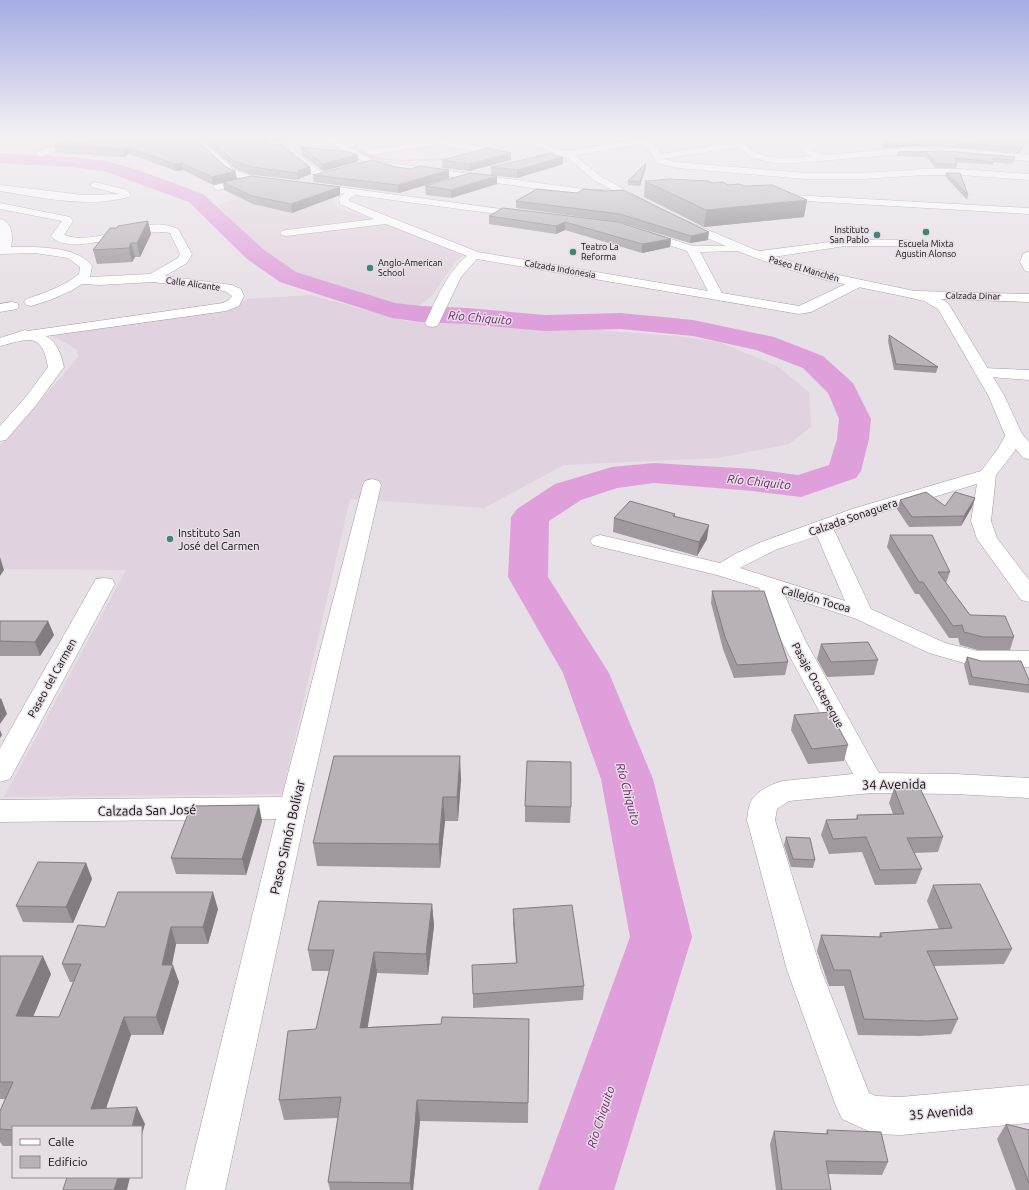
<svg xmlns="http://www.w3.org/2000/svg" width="1029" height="1190" viewBox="0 0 1029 1190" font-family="Ubuntu,sans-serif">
<rect width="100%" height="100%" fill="#e7dfe6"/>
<g fill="#e0d2de">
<path d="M284 185 337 192 332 202 341 209 392 225 466 254 456 261 434 293 413 312 298 275 252 241 217 205Z"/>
<path d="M310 295 406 321 596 330 676 336 719 342 777 366 809 392 811 427 789 444 718 458 564 465 484 508 350 499 282 794 4 797 126 570 0 569V446L69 368 78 357 77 350 55 337V335L59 333 226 310 246 299Z"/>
</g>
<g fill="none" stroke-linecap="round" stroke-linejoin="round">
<path fill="#df9fdb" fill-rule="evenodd" d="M353 138H356L357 140 358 148C376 163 406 160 428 159 438 158 448 158 456 161L455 162 442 160 405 161 375 159 362 155 355 149V140Z"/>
<path fill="#df9fdb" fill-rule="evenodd" d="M0 153 71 157 106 161 138 170 203 194 263 249 296 272 395 303 421 306 467 308 545 315 621 313 693 320 774 337 823 356 853 383 871 419 869 439 861 471 856 478 801 497 753 491 654 483 617 488 581 500 549 521 548 577 609 673 653 779 692 937 614 1190H538L630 937 601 779 563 673 508 577 511 517 517 509 555 484 612 467 654 463 753 469 798 475 829 465 837 439 839 419 828 393 803 368 756 350 693 336 621 329 545 331 467 324 421 322 392 318 280 282 247 259 189 202 104 171 71 167 0 163Z"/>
<g stroke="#a39ca3" stroke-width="1">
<g id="street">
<path d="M74 138H86L43 156 40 157 36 154 37 152Z"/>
<path d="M191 138H200L234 170 253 176 276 180 278 182 273 185 252 182 218 190 215 189 213 187 215 185 242 179 228 174Z"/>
<path d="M314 138H331L341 140 349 147 375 161 591 190H609L614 193 609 196H591L373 166 343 151 335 144 315 140Z"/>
<path d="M421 138H437L510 153 514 156 510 159 441 144 371 155 367 152 371 149 428 141Z"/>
<path d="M645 138H657V141L650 142 658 148 661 154 736 142 735 138H743C752 163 790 158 811 156L805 154 802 149C806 144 812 144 816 138H824L820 145 811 150 824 155 915 147H944L1029 155V161L944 153H915L796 163H775L752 158 739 147 663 159 677 162 806 173H863L925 169H961L1029 174V180L961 175H925L863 179H806L677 168 657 163C652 154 650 148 640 144L526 164 522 161 526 158Z"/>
<path d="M286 146 324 174 326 176 324 178H318L283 151 282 149Z"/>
<path d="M95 182 127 190 131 195 129 197C88 208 42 198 0 191V185L83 195 119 194 92 187 90 185Z"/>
<path d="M309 183 531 213 532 215 531 217 527 218 355 195 349 199V201L478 252 708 291 687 251 638 235 636 233 642 230 693 246H741L743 248 741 250 737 251 700 252 722 293 799 306 854 280H862L864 283 862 286 811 312 799 314 477 259 461 277 439 323 437 326 432 327 427 326 425 323C436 300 447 272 467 256L386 224 286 236 282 235 280 233 282 231 286 230 374 219 340 204 339 198 344 194 306 188 304 186Z"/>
<path d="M0 203 70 217 73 221 64 235C96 246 130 221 163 225 168 225 173 227 178 229L192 254 187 263 165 276 232 285 241 289 244 296 239 306 226 311 46 336C58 343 61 355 64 367L37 404 6 440 0 441V426L25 398 48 367C42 331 28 339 0 346V338L25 330 28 331 223 303 229 300 232 296 225 291 153 282 100 285 82 284 71 291 50 300 31 306 26 305 24 302 26 299C45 293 64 286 79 274L80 267 68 258 35 253 0 254V219C13 222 13 237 11 247 34 247 77 245 92 266L90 277 150 274 178 258 180 254 170 233C142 226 69 259 51 236L62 221 0 209Z"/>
<path d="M845 240H907L911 241 913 243 911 245 907 246H845L760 259 756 257 754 255 756 253 760 251Z"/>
<path d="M1027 252H1029V272L1025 271 1020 262 1023 254Z"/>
<path d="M917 291 1029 294V302L912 298 911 295 912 292Z"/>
<path d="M12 302 17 303 19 306 17 309 0 312V304Z"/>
<path d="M983 368 1029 370V380L978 376 975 373 978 370Z"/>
<path d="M1014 430 1020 431 1023 435 1014 452 996 475 991 521 997 538 1029 580V602L1021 600 977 539 971 521 977 484 866 517 834 530 871 609 945 643 978 651H1029V667H978L929 653 854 618 785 596 806 642 879 773 955 774 1029 778V798L955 794 871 793 789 801 777 809 775 820 821 970 869 1093 876 1096 901 1097 1029 1085V1123L901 1135 875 1134 842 1119 836 1106 787 970 747 820C748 815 748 809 750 804 754 792 771 784 783 781L853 774 782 642 759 588 717 575 593 545 590 541 593 537 600 535 720 563 737 553 761 542 852 509 981 471 997 450 1008 431ZM817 536 845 601 740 568 775 550Z"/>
<path d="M372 479 379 481 381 485 307 808 225 1190H185L276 819 0 822V800L282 797 363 485 365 481Z"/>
<path d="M104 578 112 579 115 584 10 779 0 782V748L93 584 96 579Z"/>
</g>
</g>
<g stroke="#a39ca3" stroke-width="1">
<g id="secondary">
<path d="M515 138H527L574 154 600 176 651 204 650 206H642L594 180 568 158Z"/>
<path d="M775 194 1029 208V214L771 199 770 197Z"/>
<path d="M682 219 753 249 805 266 843 276 934 295 948 303 1004 395 1022 434 1029 442V459L1023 458 1005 435 988 395 938 309 924 301C892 293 859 288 826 280 775 267 726 248 678 224L677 222 678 220Z"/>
</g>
</g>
<use href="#street" fill="#fff" fill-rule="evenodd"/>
<use href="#secondary" fill="#fff" fill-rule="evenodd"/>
</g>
<g fill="#9f989e">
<path d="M101 138 226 167 235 171 237 179 340 187V195L292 213 253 204 224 190 223 182 213 185 183 170 176 171 129 154 124 157 56 153 54 146 80 143Z"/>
<path d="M202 138H300L262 143 310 167 311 174 300 178 298 180 253 175 235 169Z"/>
<path d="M884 138H1028L1027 142 1019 153 944 146H915L883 148Z"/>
<path d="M301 147 358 162 323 171 302 155Z"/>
<path d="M945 151 1015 157 1014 161 1012 164 993 162V165L956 162 957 164 956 168H936L926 157 897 156 898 152Z"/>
<path d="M511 153V160L469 171 442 168V160Z"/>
<path d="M646 163V167L640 186 628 185V181Z"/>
<path d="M563 164 517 178 491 175V167Z"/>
<path d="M397 167 410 169 449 170V178L399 193 314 182 313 175Z"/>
<path d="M946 173 968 195 967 200 945 176Z"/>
<path d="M497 176V184L451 198 426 195 425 186Z"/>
<path d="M645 181 713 183 746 186 807 200 804 217 704 227 644 197Z"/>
<path d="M537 189 708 240 690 243 619 222 516 208V201Z"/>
<path d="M489 216 618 222 671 239 670 247 642 253 565 230 556 234 489 224Z"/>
<path d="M148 221 151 234 140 257H135L132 262 97 264 93 250 117 228Z"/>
<path d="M889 335 938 367 936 373 894 370 888 341Z"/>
<path d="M900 500 945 506 972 507 961 526 909 527 897 509Z"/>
<path d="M675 514V517L707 539 697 556 613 532 614 518Z"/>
<path d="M890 535 950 572 946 583 970 615 1014 637 1010 650H978L960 645 958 638H949L919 594H915L887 547Z"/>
<path d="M712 591 788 662 785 675 734 678 723 649 711 603Z"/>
<path d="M0 621H48L54 635 40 656H0Z"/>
<path d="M821 644 878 660 874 675 827 677 817 659Z"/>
<path d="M967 657 1029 680V693L969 685 964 665Z"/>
<path d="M794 715 848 745 844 761 808 764 791 730Z"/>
<path d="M461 779 458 821H445L440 868 317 866 313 843Z"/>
<path d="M894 788 943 837 938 852 914 853 922 869 916 884 875 885 862 852 829 854 821 835 826 820 856 819 857 815 893 814 889 803Z"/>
<path d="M525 806 571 807 570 823 525 822Z"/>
<path d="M262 821 246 875 176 874 171 858Z"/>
<path d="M786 837 815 860 813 868 791 867 784 845Z"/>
<path d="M86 863 92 879 73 923 23 922 16 906Z"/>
<path d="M933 885 1012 949 1004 964 934 966 958 1019 951 1034 920 1036 858 1035 844 986H829L817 951 821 935 879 937 880 933 939 929 927 901Z"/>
<path d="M432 904 434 926 428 975 377 973 367 1027 441 1024 529 1019 528 1123 420 1121 413 1190H330L328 1182 338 1118 284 1120 279 1100 316 1029 329 971H312L308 950Z"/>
<path d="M218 909 208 944H176L172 965 179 982 163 1035H131L106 1108 145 1124 141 1127H13V1146H3L0 1142V1111L5 1099H0V956L51 974 33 1016 59 1017 73 982H70L62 964 105 927Z"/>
<path d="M513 909 584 986 583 1000 473 1008V994L516 963 513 923Z"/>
<path d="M1006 1124 1029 1130V1190H1016L997 1139Z"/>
<path d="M827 1130 888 1162 882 1175 828 1174 831 1190H776L770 1144 774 1131 826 1134Z"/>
</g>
<g fill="#827c81">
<path d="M256 138H300L257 144 256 143Z"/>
<path d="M1028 138 1027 142 1019 153 1021 148Z"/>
<path d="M916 141 915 146 883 148 884 144Z"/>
<path d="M128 147 129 154 124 157 123 149Z"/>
<path d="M511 153V160L469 171V164Z"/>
<path d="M358 155V162L323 171V164Z"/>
<path d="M563 157V164L517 178V170Z"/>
<path d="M182 163 183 170 176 171 174 164Z"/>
<path d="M646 163V167L640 186V182Z"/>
<path d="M310 167 311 174 300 178 298 180 297 173 299 170Z"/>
<path d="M449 170V178L399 193 398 185Z"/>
<path d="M235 171 237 179 213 185 212 177Z"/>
<path d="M497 176V184L451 198V190Z"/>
<path d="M340 187V195L292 213 291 204Z"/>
<path d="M807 200 804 217 704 227 706 210Z"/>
<path d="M148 221 151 234 140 257 137 243Z"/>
<path d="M565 222V230L556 234V226Z"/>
<path d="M709 232 708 240 690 243 691 236Z"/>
<path d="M671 239 670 247 642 253V244Z"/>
<path d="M131 243 135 257 132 262 129 248Z"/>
<path d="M975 498 972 507 961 526 964 516Z"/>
<path d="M709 525 707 539 697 556 699 542Z"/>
<path d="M0 557 4 570 0 576Z"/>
<path d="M48 621 54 635 40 656 35 642Z"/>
<path d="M1 698 7 714 0 724V699Z"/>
<path d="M0 730 2 735 0 738Z"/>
<path d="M460 756 461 779 458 821 457 797Z"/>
<path d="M443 797 445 821 440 868 439 844Z"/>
<path d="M259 805 262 821 246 875 242 859Z"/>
<path d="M86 863 92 879 73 923 66 907Z"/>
<path d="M213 892 218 909 208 944 203 927Z"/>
<path d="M432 904 434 926 428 975 426 954Z"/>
<path d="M171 927 176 944 169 979 173 965 179 982 163 1035 156 1017 162 965Z"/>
<path d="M374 952 377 973 364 1049 360 1028Z"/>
<path d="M43 956 51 974 26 1034 16 1016Z"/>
<path d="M124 1017 131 1035 100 1126 91 1109Z"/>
<path d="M417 1100 420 1121 413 1190H411L410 1183Z"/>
<path d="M137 1107 145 1124 141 1138V1127H132Z"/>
<path d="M118 1177H130L127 1190H114Z"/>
</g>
<g fill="#b9b1b8" stroke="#827c81">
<path d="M101 138H195L226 167 235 171 212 177 182 163 174 164 128 147 123 149 54 146 65 141 80 143Z"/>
<path d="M208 138H256V143L282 145 310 167 299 170 297 173 252 167 234 161Z"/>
<path d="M885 138H1027L1021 148 945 141H916L884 144Z"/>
<path d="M301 147 349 152 358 155 323 164Z"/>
<path d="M488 148 511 153 469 164 442 160Z"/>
<path d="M945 151 1015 157 1013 160 993 158 994 162 955 158 957 164H937L927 153 898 152Z"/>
<path d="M549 154 563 157 517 170 491 167Z"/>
<path d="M372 160 397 167 410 169 420 166 449 170 398 185 313 175Z"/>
<path d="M646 163 640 182 628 181Z"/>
<path d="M470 173 497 176 451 190 425 186Z"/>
<path d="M946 173H960L968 195Z"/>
<path d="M251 176 340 187 291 204 252 196 223 182Z"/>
<path d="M670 179 708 181 713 183 723 182 728 185 739 184 746 186 772 185 807 200 706 210 645 181Z"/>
<path d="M537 189 577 193 584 189 606 191 623 190 709 232 691 236 620 214 516 201Z"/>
<path d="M503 208 618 222 671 239 642 244 565 222 556 226 489 216Z"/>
<path d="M148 221 137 243H131L129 248 93 250 110 228H117L118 226Z"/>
<path d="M889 335 938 367 896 364Z"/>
<path d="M926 492 945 506 955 492 975 498 964 516 912 517 900 500Z"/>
<path d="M630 501 675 514 673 516 709 525 699 542 614 518Z"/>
<path d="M890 535H932L950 572H938L970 615 1005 616 1014 637H983L964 632 962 625 953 626 923 582H919Z"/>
<path d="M712 591H764L788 662 737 665 725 637Z"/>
<path d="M0 621H48L35 642 0 641Z"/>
<path d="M868 642 878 660 831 662 821 644Z"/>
<path d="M967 657 981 661H1021L1029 680V685L972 677Z"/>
<path d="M830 712 848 745 812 749 794 715Z"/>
<path d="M334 756H460L457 797H443L439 844 313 843Z"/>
<path d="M527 761 571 762V807L525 806Z"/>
<path d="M894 788H920L943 837 907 838 922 869 880 870 866 837 833 839 826 820 858 819 857 815 904 814Z"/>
<path d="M259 805 242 859 171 858 191 806Z"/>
<path d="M786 837 810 838 815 860 793 859Z"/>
<path d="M38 862 86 863 66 907 16 906Z"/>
<path d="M980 884 1012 949 927 951 958 1019 927 1021 864 1019 850 970H834L821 935 882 937 880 933 952 928 933 885Z"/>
<path d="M118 892H213L203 927H171L162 965H173L156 1017H124L91 1109 137 1107 132 1127H13V1130L0 1129V1111L13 1082H0V956H43L16 1016 59 1017 81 964H62L78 925 105 927Z"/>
<path d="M319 901 432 904 426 954 374 952 360 1028 441 1024 442 1017 529 1019 528 1103 417 1100 410 1183 328 1182 341 1097 279 1100 288 1031 316 1029 334 950H308Z"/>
<path d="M572 905 584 986 473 994 472 965 517 963 513 909Z"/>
<path d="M1006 1124 1029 1130V1183Z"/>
<path d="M827 1130 881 1132 888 1162 826 1161 831 1190H782L774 1131 828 1134Z"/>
<path d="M67 1177H118L114 1190H63Z"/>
</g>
<linearGradient id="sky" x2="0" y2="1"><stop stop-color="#a4ace3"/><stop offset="0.45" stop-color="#f4f1f4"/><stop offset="1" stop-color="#f4f1f4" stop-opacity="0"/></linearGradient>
<rect width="1029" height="305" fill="url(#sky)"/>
<g fill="#428577" stroke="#e7dfe6" stroke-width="1.5">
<circle cx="926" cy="232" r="4"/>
<circle cx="877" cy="235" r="4"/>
<circle cx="573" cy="252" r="4"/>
<circle cx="370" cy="268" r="4"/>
<circle cx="170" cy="539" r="4"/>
</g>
<g text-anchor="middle" stroke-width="3" stroke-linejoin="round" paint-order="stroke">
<g font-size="9" fill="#0e0b0e" stroke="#e7dfe6" text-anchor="start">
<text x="869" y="233" text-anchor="end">Instituto<tspan x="869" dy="10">San Pablo</tspan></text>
<text x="926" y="247" text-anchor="middle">Escuela Mixta<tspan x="926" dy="10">Agustin Alonso</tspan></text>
<text x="581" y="250">Teatro La<tspan x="581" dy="10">Reforma</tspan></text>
<text x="378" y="266">Anglo-American<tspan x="378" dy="10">School</tspan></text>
</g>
<g font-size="9" fill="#0e0b0e" stroke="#e7dfe6">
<text transform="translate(560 269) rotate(10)" y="3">Calzada Indonesia</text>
<text transform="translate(804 269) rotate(16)" y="3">Paseo El Manchén</text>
<text transform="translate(193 284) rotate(8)" y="3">Calle Alicante</text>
<text transform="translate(973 296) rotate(1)" y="3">Calzada Dinar</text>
</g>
<g font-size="11" fill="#0e0b0e" stroke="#e7dfe6">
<text transform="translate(853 517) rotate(-19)" y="4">Calzada Sonaguera</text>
<text transform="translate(816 599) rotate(16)" y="4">Callejón Tocoa</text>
<text transform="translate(52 678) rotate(-61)" y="4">Paseo del Carmen</text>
<text transform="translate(818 685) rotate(61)" y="4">Pasaje Ocotepeque</text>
</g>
<g font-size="11" fill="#0e0b0e" stroke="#e7dfe6" text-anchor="start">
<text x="178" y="537">Instituto San<tspan x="178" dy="13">José del Carmen</tspan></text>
</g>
<g font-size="12" font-style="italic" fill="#6b2169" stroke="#e7dfe6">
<text transform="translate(480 318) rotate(5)" y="4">Río Chiquito</text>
<text transform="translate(759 482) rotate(6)" y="4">Río Chiquito</text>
<text transform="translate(628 794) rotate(75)" y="4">Río Chiquito</text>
<text transform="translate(601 1117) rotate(-72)" y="4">Río Chiquito</text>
</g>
<g font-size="13" fill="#0e0b0e" stroke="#e7dfe6">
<text transform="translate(894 784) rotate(-1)" y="5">34 Avenida</text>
<text transform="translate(147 810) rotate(-1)" y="5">Calzada San José</text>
<text transform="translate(287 837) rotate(-77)" y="5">Paseo Simón Bolívar</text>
<text transform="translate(941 1112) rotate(-5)" y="5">35 Avenida</text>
</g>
</g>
<rect x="12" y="1126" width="130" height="52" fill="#e7dfe6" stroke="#908a90"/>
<rect x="20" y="1139" width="20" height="6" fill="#ffffff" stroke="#908a90"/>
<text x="48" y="1146" font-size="12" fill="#0e0b0e">Calle</text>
<rect x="20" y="1156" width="20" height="12" fill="#b9b1b8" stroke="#908a90"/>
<text x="48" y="1166" font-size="12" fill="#0e0b0e">Edificio</text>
</svg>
